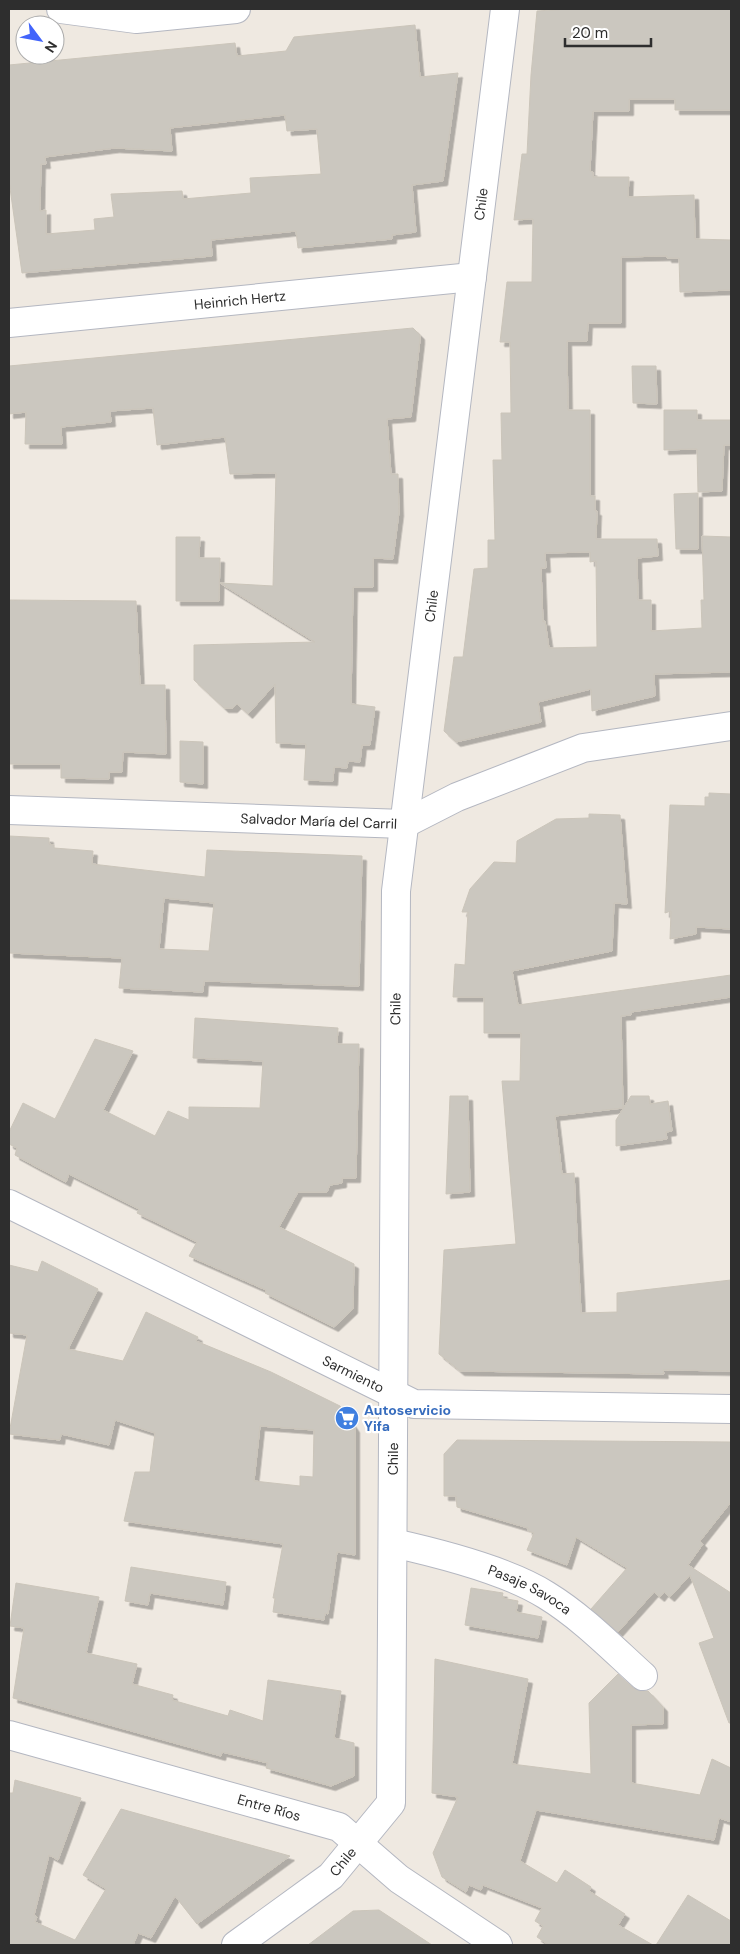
<svg xmlns="http://www.w3.org/2000/svg" width="740" height="1954" viewBox="0 0 740 1954" font-family="'DM Sans',sans-serif">
<defs>
<filter id="shadow"><feDropShadow dx="4.5" dy="4.5" stdDeviation="0" flood-color="#0004"/></filter>
</defs>
<rect width="100%" height="100%" fill="#efe9e1"/>
<g fill="#cbc7bf" stroke="#cbc5ba" fill-rule="evenodd" filter="url(#shadow)">
<path d="M566 9H731V110H675V99H629V111H593L590 171 593 172V177H629L628 197 694 195 695 239 731 240V290L680 292 679 258H667V256L621 257V323H588L587 341H567L568 410H590V496H595V511H597L596 539H657L658 556 637 558 638 600H651V631L702 628 701 600H704L702 536 731 537V672L654 674 655 696 592 711 591 689 538 702 541 722 456 742 444 731 454 657H463L474 569 488 568V540H495L493 460H502L501 413H511L510 342H500L507 282H532L533 219 514 220 522 154H527L531 75 537 11ZM590 552V562L596 561 597 647 549 648 545 621 543 622 541 568H546L545 553Z"/>
<path d="M415 25 420 77 458 73 443 181 412 185 416 232 392 235V239L298 248 296 231 211 240 212 256 22 273 9 181V65L235 43 237 56 286 51 294 37ZM285 115 287 131 317 129 321 174 250 178 251 193 183 199 182 191 111 194 114 217 94 219 95 230 46 234V210L40 211 41 164H46L45 157 115 148 172 151 170 128Z"/>
<path d="M413 328 420 335V340L411 417 387 419 391 474H398L399 512 393 559 373 558V587H353L351 704 375 707 370 745H362L360 762 348 761 347 768 334 767 333 781 304 780 306 744 276 743 275 684 248 714 237 704 233 708H224L194 680V645L315 642 220 583 273 586 276 473 230 474 225 437 157 445 153 408 110 411 111 422 61 427 62 444H25L26 412 9 414V366Z"/>
<path d="M632 366H656L657 404 633 403Z"/>
<path d="M664 410H697V420H731V445H724L722 491 698 492 697 449 664 450Z"/>
<path d="M698 493V549H676L674 494Z"/>
<path d="M176 537H200L199 558H220L219 601H176Z"/>
<path d="M9 600 136 601 140 685H165L166 754 123 752 122 772H109V779L61 778V764H9Z"/>
<path d="M180 741 203 742V784L180 782Z"/>
<path d="M709 793 731 794V929L696 927V934L670 939 671 911 665 913 670 805 705 806V797H709Z"/>
<path d="M589 814 620 815 627 904 614 903 612 951 512 971 518 1005 731 975V997L631 1012V1015L621 1016 623 1108 555 1116 562 1174 574 1173 581 1313 617 1312V1293L731 1280V1371L663 1370 664 1374 460 1371 439 1354 444 1250 516 1244 502 1081H520L521 1033H484V997H453L455 964 465 965 468 912H462L470 889 494 862 516 863 517 841 556 819 589 818Z"/>
<path d="M9 836 49 838V844L54 845V848L93 851 92 864 205 877 207 850 362 856 359 986 204 981 203 992 119 988 122 958 9 953ZM164 898 214 903 209 951 159 949Z"/>
<path d="M195 1018 338 1028 337 1044H359L356 1178H342V1183L330 1185 327 1192H298L279 1227 354 1264 353 1309 334 1327 265 1293 266 1290 189 1256 197 1242 137 1213 139 1209 69 1174 66 1182 37 1167 15 1155 17 1148 9 1144V1132L23 1103 55 1119 95 1039 133 1051 103 1110 155 1136 168 1111 189 1120V1107L260 1108 263 1061 193 1058Z"/>
<path d="M450 1096H468L470 1192 446 1194Z"/>
<path d="M631 1096H649L650 1104 668 1101 672 1131 666 1132 667 1139 616 1146V1120Z"/>
<path d="M42 1261 98 1289 68 1349 123 1361 146 1312 198 1337 196 1341 271 1372 340 1406 355 1428V1555L337 1552 328 1614 325 1613 324 1620 273 1612 275 1598H273L283 1544 124 1521 135 1472H150L155 1433 115 1420 109 1445 61 1434 60 1440 9 1434 27 1335 9 1333V1265L38 1272ZM260 1426 314 1430 313 1477 300 1476V1486L254 1481Z"/>
<path d="M457 1440 731 1442V1502L700 1541 703 1544 688 1565 731 1593V1723H729L699 1643 714 1638 690 1575 670 1597 664 1592 660 1597 654 1592 618 1632 591 1609 627 1568 576 1537 567 1565 527 1550 534 1533 528 1531V1528L457 1507 456 1496H444V1454Z"/>
<path d="M131 1567 226 1582 223 1605 150 1593 148 1605 125 1601Z"/>
<path d="M16 1583 99 1597 86 1653 137 1664 132 1684 173 1695 172 1700 228 1716 230 1710 263 1721 268 1680 341 1691 334 1738 354 1743V1776L331 1786 266 1768 268 1763 222 1752 221 1756 13 1698 24 1628 10 1626Z"/>
<path d="M471 1588 503 1593 502 1598 518 1601 516 1612 542 1617 538 1638 465 1625Z"/>
<path d="M435 1659 528 1679 512 1764 591 1774 589 1703 618 1674 633 1688 640 1691H648L663 1707V1724L631 1725V1783L700 1795 712 1759 731 1768V1822L719 1818 714 1840 536 1810 520 1861 557 1883 565 1870 591 1887 589 1891 625 1914 618 1925 653 1945H549L537 1937 543 1926 535 1921 542 1908 483 1885 481 1890 469 1885 466 1892 442 1877 433 1853 458 1797 432 1793Z"/>
<path d="M15 1780 81 1798 58 1860 49 1855 34 1915 37 1917 35 1922 75 1940 106 1889 83 1875 121 1809 290 1856 197 1924 175 1896 151 1938 138 1933 133 1945H9V1793H13Z"/>
<path d="M688 1895 731 1921V1945H656Z"/>
<path d="M379 1910 432 1945H308L353 1911Z"/>
</g>
<g fill="none" stroke-linecap="round" stroke-linejoin="round">
<g stroke="#b4b7c1" stroke-width="30">
<g id="minor">
<path d="M61 9 136 19 236 9"/>
<path id="s1" d="M9 323 472 277"/>
<path id="s2" d="M9 810 404 824 457 797 583 748 731 726"/>
<path id="s3" d="M9 1204 414 1404 731 1409"/>
<path id="s4" d="M393 1543C438 1553 508 1571 546 1595 582 1617 612 1648 643 1676"/>
<path id="s5" d="M9 1735 339 1827 399 1879 498 1945"/>
<path id="s6" d="M236 1945 331 1876 391 1803 396 891 505 9"/>
</g>
</g>
<use href="#minor" stroke="#fff" stroke-width="28"/>
</g>
<defs>
<g id="supermarket-disc" transform="scale(1.25)"><circle r="9.5" fill="#3f7fe0" stroke="#fff"/><path d="M-6-5.5h2.5l.6 2H6L4.5 2H-2.5L-4.4-4H-6ZM-1.5 3.2a1.3 1.3 0 1 0 .1 0ZM3 3.2a1.3 1.3 0 1 0 .1 0Z" fill="#fff"/></g>
</defs>
<g fill-rule="evenodd">
<use href="#supermarket-disc" x="347" y="1418"/>
</g>
<g text-anchor="middle" stroke-width="4.5" stroke-linejoin="round" paint-order="stroke">
<g font-size="14" fill="#2e2e2e" stroke="#fff">
<text dy="5" stroke="none"><textPath href="#s6" startOffset="1816">Chile</textPath></text>
<text dy="5" stroke="none"><textPath href="#s1" startOffset="232">Heinrich Hertz</textPath></text>
<text dy="5" stroke="none"><textPath href="#s6" startOffset="1411">Chile</textPath></text>
<text dy="5" stroke="none"><textPath href="#s2" startOffset="310">Salvador María del Carril</textPath></text>
<text dy="5" stroke="none"><textPath href="#s6" startOffset="1006">Chile</textPath></text>
<text dy="5" stroke="none"><textPath href="#s3" startOffset="384">Sarmiento</textPath></text>
<text dy="5" stroke="none"><textPath href="#s6" startOffset="556">Chile</textPath></text>
<text dy="5" stroke="none"><textPath href="#s4" startOffset="145">Pasaje Savoca</textPath></text>
<text dy="5" stroke="none"><textPath href="#s5" startOffset="270">Entre Ríos</textPath></text>
<text dy="5" stroke="none"><textPath href="#s6" startOffset="136">Chile</textPath></text>
</g>
<g font-size="14" font-weight="bold" fill="#366cbe" stroke="#fff" text-anchor="start">
<text x="364" y="1415">Autoservicio<tspan x="364" dy="16">Yifa</tspan></text>
</g>
</g>
<rect width="740" height="1954" fill="none" stroke="#2e2e2e" stroke-width="20"/>
<g transform="translate(40 40) rotate(122)"><circle r="24" fill="#ffffff" stroke="#ababab"/>
<path d="M0-4L9 19L0 12L-9 19Z" fill="#4264fb"/>
<text y="-8" font-size="14" font-weight="bold" text-anchor="middle" fill="#2e2e2e">N</text>
</g>
<path d="M565 38v8h86v-8" fill="none" stroke="#2e2e2e" stroke-width="2.5"/>
<text x="572" y="38" font-size="15" fill="#2e2e2e" stroke="#ffffff" stroke-width="4" paint-order="stroke">20 m</text>
</svg>
